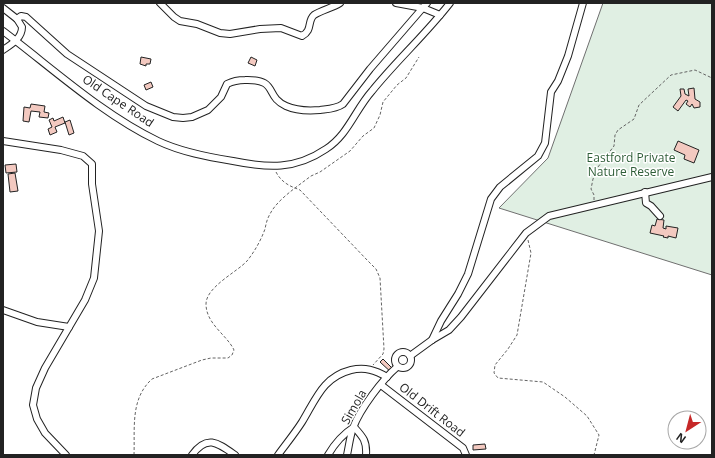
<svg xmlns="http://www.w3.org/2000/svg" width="715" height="458" viewBox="0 0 715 458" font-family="'Open Sans',sans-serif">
<rect width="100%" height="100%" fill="#fff"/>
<path fill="#e0efe3" stroke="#6f6f6f" d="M603 3H712V275L499 208 548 158Z"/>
<g fill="#f3c9c0" stroke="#222">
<path d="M141 57 151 59 150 64H146V66L140 64Z"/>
<path d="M251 57 257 60 255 66 248 63Z"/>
<path d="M151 82 153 87 146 90 144 85Z"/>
<path d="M694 88 695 99 700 102V107L694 108 692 104 690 107 686 104 688 101 686 100 678 111 673 107 681 96 680 89H684L685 94 689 96 688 89Z"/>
<path d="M31 104 45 106 44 112 49 113 48 118 39 117 40 112 31 111 29 122 23 121 24 107 30 108Z"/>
<path d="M63 117 65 123 55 127 57 132 50 135 48 129 52 127 49 120 53 118 54 121Z"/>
<path d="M70 120 74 133 69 135 65 122Z"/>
<path d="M678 141 699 150 694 163 684 159 685 155 674 150Z"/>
<path d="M16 164 17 172 6 173 5 165Z"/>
<path d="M15 173 18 191 10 192 8 174Z"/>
<path d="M657 219 664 220 663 228 666 229V226L678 228 676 238 668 236V238L663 237 664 236 650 233 652 225 655 226Z"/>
<path d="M383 359 395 371 393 374 380 362Z"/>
<path d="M485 444 486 449 473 450V445Z"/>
</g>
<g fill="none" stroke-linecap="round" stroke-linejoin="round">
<g stroke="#222" stroke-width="8">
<g id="minor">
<path d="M160 3 174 17 180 21 197 24 220 33 230 34 260 29 281 28 302 36C313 30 307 21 314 15 322 10 332 8 340 3"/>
<path d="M396 3 423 8 440 15"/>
<path d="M3 8 17 19 22 27C22 38 12 44 3 50"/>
<path d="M17 19 21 16 26 17 67 54 146 106 173 117 183 118 192 117 208 110 221 97 227 84C233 81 238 80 245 80 279 79 264 96 286 106 297 111 308 111 320 110 328 109 336 109 343 104L370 69 427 3"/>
<path d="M3 31C52 68 102 114 158 141 181 152 208 157 233 161 268 168 295 170 326 149 348 135 355 110 372 91 397 60 426 34 450 3"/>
<path d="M3 141 61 150 83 156 92 164V184L99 231 94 278 85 300 45 368 36 388 33 405 37 419 45 433 66 455"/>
<path d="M645 192 646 203 651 206 660 216"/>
<path d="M3 310 37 322 69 327"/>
<path d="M432 340 441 321 458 294 468 274 491 199 500 187 538 156 545 143 551 92 558 81 568 56 583 3"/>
<circle cx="403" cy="360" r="8"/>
<path d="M410 356 432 340 449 330 461 317 526 233 549 216 712 177"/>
<path d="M381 385 463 448 466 455"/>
<path d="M192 455C207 434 218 443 235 455"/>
<path d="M278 455C286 444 295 433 302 422 316 399 323 377 351 370 365 367 375 370 387 377"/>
<path d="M328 455C335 443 343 434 354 427 363 437 367 441 366 455"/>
<path d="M347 455C349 446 350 436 353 428 360 409 382 380 397 367"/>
</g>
</g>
<g stroke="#646464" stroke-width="1" stroke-dasharray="3 2" stroke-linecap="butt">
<path d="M276 172C280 180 287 185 295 188L311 176 320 172 350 151 363 136 374 128 380 115 383 102 397 85 406 78 419 57"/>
<path d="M594 200V195L591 189 593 179 598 167 614 146 615 135 618 130 634 119 639 105 671 75 695 70 712 78"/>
<path d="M528 240 531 253 517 335 508 349 495 365 494 373 498 378 543 382 565 397 587 416 599 435 594 455"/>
<path d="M134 455C135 428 130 399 152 379L202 360 211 358H228L232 355 234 350C227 335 206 324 206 304 206 287 237 272 247 261 255 251 261 240 265 229 266 224 267 219 270 214 275 204 286 195 295 188L300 190 368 261 376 269 380 278 384 349 383 354 373 365"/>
</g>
<use href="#minor" stroke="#fff" stroke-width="6"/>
</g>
<g text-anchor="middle" stroke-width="3" stroke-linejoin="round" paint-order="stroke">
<g font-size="12" fill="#222" stroke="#fff">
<text transform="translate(118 101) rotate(34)" y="4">Old Cape Road</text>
<text transform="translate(354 407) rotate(-60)" y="4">Simola</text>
<text transform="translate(432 410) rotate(38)" y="4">Old Drift Road</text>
</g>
<g font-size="12" fill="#2f5e38" stroke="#fff">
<text x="631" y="162">Eastford Private<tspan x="631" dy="14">Nature Reserve</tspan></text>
</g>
</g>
<rect width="715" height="458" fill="none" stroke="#222222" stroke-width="8"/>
<g transform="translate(687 430) rotate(216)"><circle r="19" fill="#ffffff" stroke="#a7a7a7"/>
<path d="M0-3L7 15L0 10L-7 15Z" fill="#c62828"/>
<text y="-6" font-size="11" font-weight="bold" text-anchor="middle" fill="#222222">N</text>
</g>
</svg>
